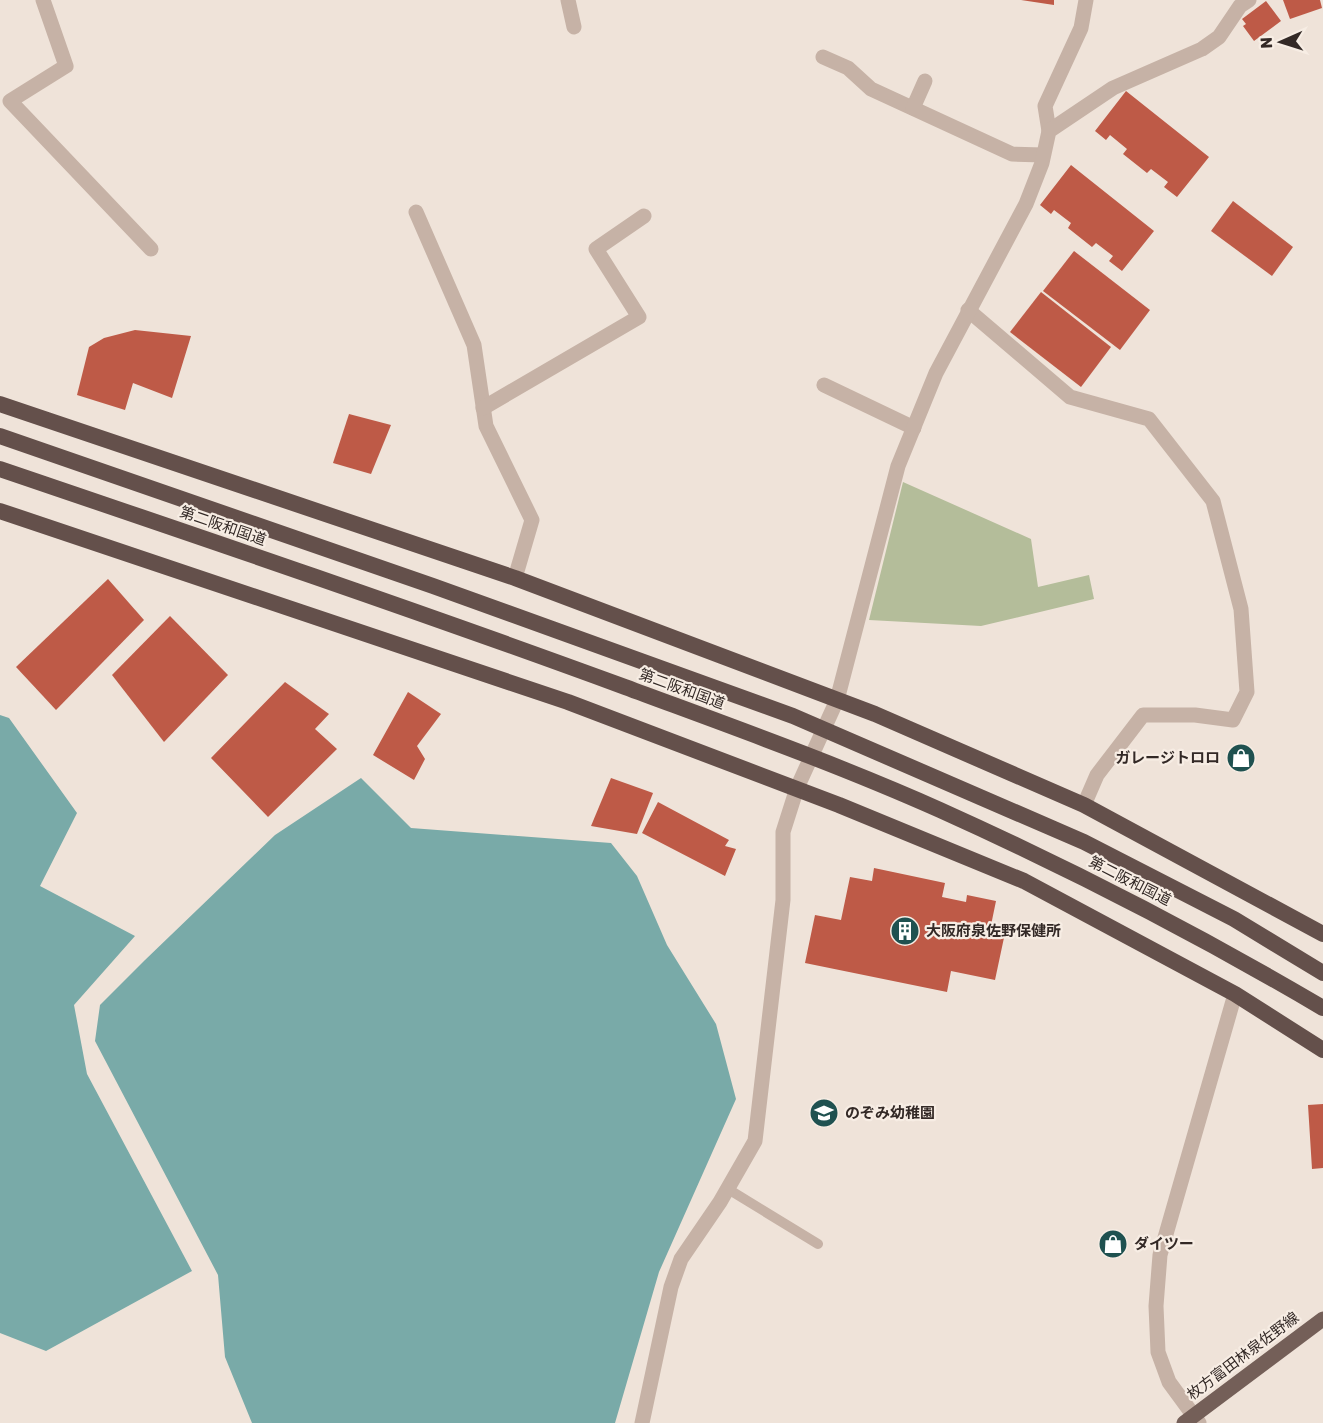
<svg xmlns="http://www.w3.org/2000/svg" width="1323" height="1423" viewBox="0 0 1323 1423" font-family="Rubik,'Noto Sans JP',sans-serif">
<rect width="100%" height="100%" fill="#efe3d9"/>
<path fill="#b4bd9a" d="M903 482 1031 539 1038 587 1089 575 1094 599 981 626 869 620Z"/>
<g fill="#79aaa8">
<path d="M0 715 9 718 77 813 40 886 135 936 74 1005 87 1074 192 1271 46 1351 0 1333Z"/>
<path d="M361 778 411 828 611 843 637 876 667 945 716 1024 736 1099 659 1272 615 1423H252L225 1357 218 1275 95 1041 100 1005 145 960 275 835Z"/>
</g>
<g fill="#be5a47">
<path d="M1021 0H1054V5Z"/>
<path d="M1283 0H1320L1322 8 1290 19Z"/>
<path d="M1266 1 1281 21 1254 41 1243 26 1246 24 1242 19Z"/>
<path d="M1126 91 1209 157 1177 197 1164 187 1168 182 1151 169 1147 173 1123 154 1127 149 1110 135 1106 140 1095 131Z"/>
<path d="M1071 165 1154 231 1122 271 1109 261 1113 256 1096 243 1092 247 1068 228 1071 223 1054 210 1051 214 1040 205Z"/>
<path d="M1233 201 1293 247 1272 276 1211 231Z"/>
<path d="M1074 251 1150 310 1120 350 1043 291Z"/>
<path d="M1041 292 1111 347 1081 387 1010 332Z"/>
<path d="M135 330 191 336 172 398 133 383 125 410 77 395 89 347 104 338Z"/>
<path d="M349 414 391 425 371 474 333 463Z"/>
<path d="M108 579 144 620 56 710 16 667Z"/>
<path d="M170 616 228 675 164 742 112 675Z"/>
<path d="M285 682 329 714 315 729 337 749 268 817 211 758Z"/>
<path d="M408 692 441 714 417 746 425 759 414 780 373 755Z"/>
<path d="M611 778 653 793 637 834 591 826Z"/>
<path d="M658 802 729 840 725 846 736 849 725 876 642 833Z"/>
<path d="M874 868 945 883 942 897 966 902 967 895 996 901 990 930 1005 933 995 980 951 971 947 992 805 963 815 915 841 920 850 877 872 881Z"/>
<path d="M1323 1104V1168L1312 1169 1308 1105Z"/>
</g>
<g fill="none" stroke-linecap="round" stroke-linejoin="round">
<path stroke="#c6b2a6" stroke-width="10" d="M728 1189 818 1244"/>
<g stroke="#c6b2a6" stroke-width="15">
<path d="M43 0 66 66 10 101 151 249"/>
<path d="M568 0 574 27"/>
<path d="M823 57 848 68 871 89 1012 154 1043 155"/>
<path d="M913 108 925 81"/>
<path d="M1049 131 1045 106 1081 28 1086 0"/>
<path d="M416 212 474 345 486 426 532 520 515 578"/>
<path d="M968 310 1070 397 1149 419 1213 501 1241 609 1247 692 1233 720 1195 715H1143L1097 775 1084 805"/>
<path d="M824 385 914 428"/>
<path d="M483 408 639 317 596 249 644 216"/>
<path d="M642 1423 671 1287 681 1259 720 1202 755 1141 783 900V832L797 788 837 700 898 466 936 373 1026 204 1042 163 1049 131 1113 88 1202 49 1219 37 1240 6 1249 0"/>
<path d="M1199 1423 1169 1382 1158 1352 1156 1306 1160 1255 1235 994"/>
</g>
<path stroke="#745f58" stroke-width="15" d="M1184 1423 1323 1319"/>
<g stroke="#64504b" stroke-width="16">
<path d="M0 404 515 578 875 714 1084 805 1323 934"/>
<path d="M0 511 568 702 839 805 1024 881 1235 994 1323 1050"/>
</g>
<g stroke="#64504b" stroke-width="16">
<path d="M0 436 433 586 793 716 1084 842 1234 919 1323 973"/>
<path d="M0 469C209 540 418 611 625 687 730 726 837 764 940 810 1071 869 1199 935 1323 1008"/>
</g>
</g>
<defs>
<g id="shop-disc" transform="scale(1.5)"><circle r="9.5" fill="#1f5150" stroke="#f7ede4"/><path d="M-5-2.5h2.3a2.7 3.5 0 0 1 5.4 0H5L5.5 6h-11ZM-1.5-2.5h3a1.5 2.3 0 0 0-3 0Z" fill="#fff"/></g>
<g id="building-disc" transform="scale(1.5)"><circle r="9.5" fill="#1f5150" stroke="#f7ede4"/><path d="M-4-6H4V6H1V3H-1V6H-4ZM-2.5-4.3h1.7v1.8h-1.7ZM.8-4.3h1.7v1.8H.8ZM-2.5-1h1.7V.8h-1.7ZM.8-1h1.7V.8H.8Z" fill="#fff"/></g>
<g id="school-disc" transform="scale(1.5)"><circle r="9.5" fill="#1f5150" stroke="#f7ede4"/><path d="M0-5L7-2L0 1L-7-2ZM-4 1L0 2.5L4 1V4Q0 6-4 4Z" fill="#fff"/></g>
</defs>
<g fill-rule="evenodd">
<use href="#shop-disc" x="1241" y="758"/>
<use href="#building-disc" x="905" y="931"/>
<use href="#school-disc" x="824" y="1113"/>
<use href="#shop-disc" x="1113" y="1244"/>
</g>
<g text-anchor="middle" stroke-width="4.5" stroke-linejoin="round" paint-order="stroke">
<g font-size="15" fill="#332926" stroke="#f7ede4">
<text transform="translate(223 526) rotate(19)" y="5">第二阪和国道</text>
<text transform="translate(682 689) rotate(20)" y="5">第二阪和国道</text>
<text transform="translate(1130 881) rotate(27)" y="5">第二阪和国道</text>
<text transform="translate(1243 1356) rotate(-37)" y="5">枚方富田林泉佐野線</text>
</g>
<g font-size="15" font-weight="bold" fill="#332926" stroke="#f7ede4" text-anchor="start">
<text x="1220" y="763" text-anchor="end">ガレージトロロ</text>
<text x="926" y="936">大阪府泉佐野保健所</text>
<text x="845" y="1118">のぞみ幼稚園</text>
<text x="1134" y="1249">ダイツー</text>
</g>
</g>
<g transform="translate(1281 42) rotate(267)" stroke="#f7ede4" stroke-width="4.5" paint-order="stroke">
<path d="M0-4.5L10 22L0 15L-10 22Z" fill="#332926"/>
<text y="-9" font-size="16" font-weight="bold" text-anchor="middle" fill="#332926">N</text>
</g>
</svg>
